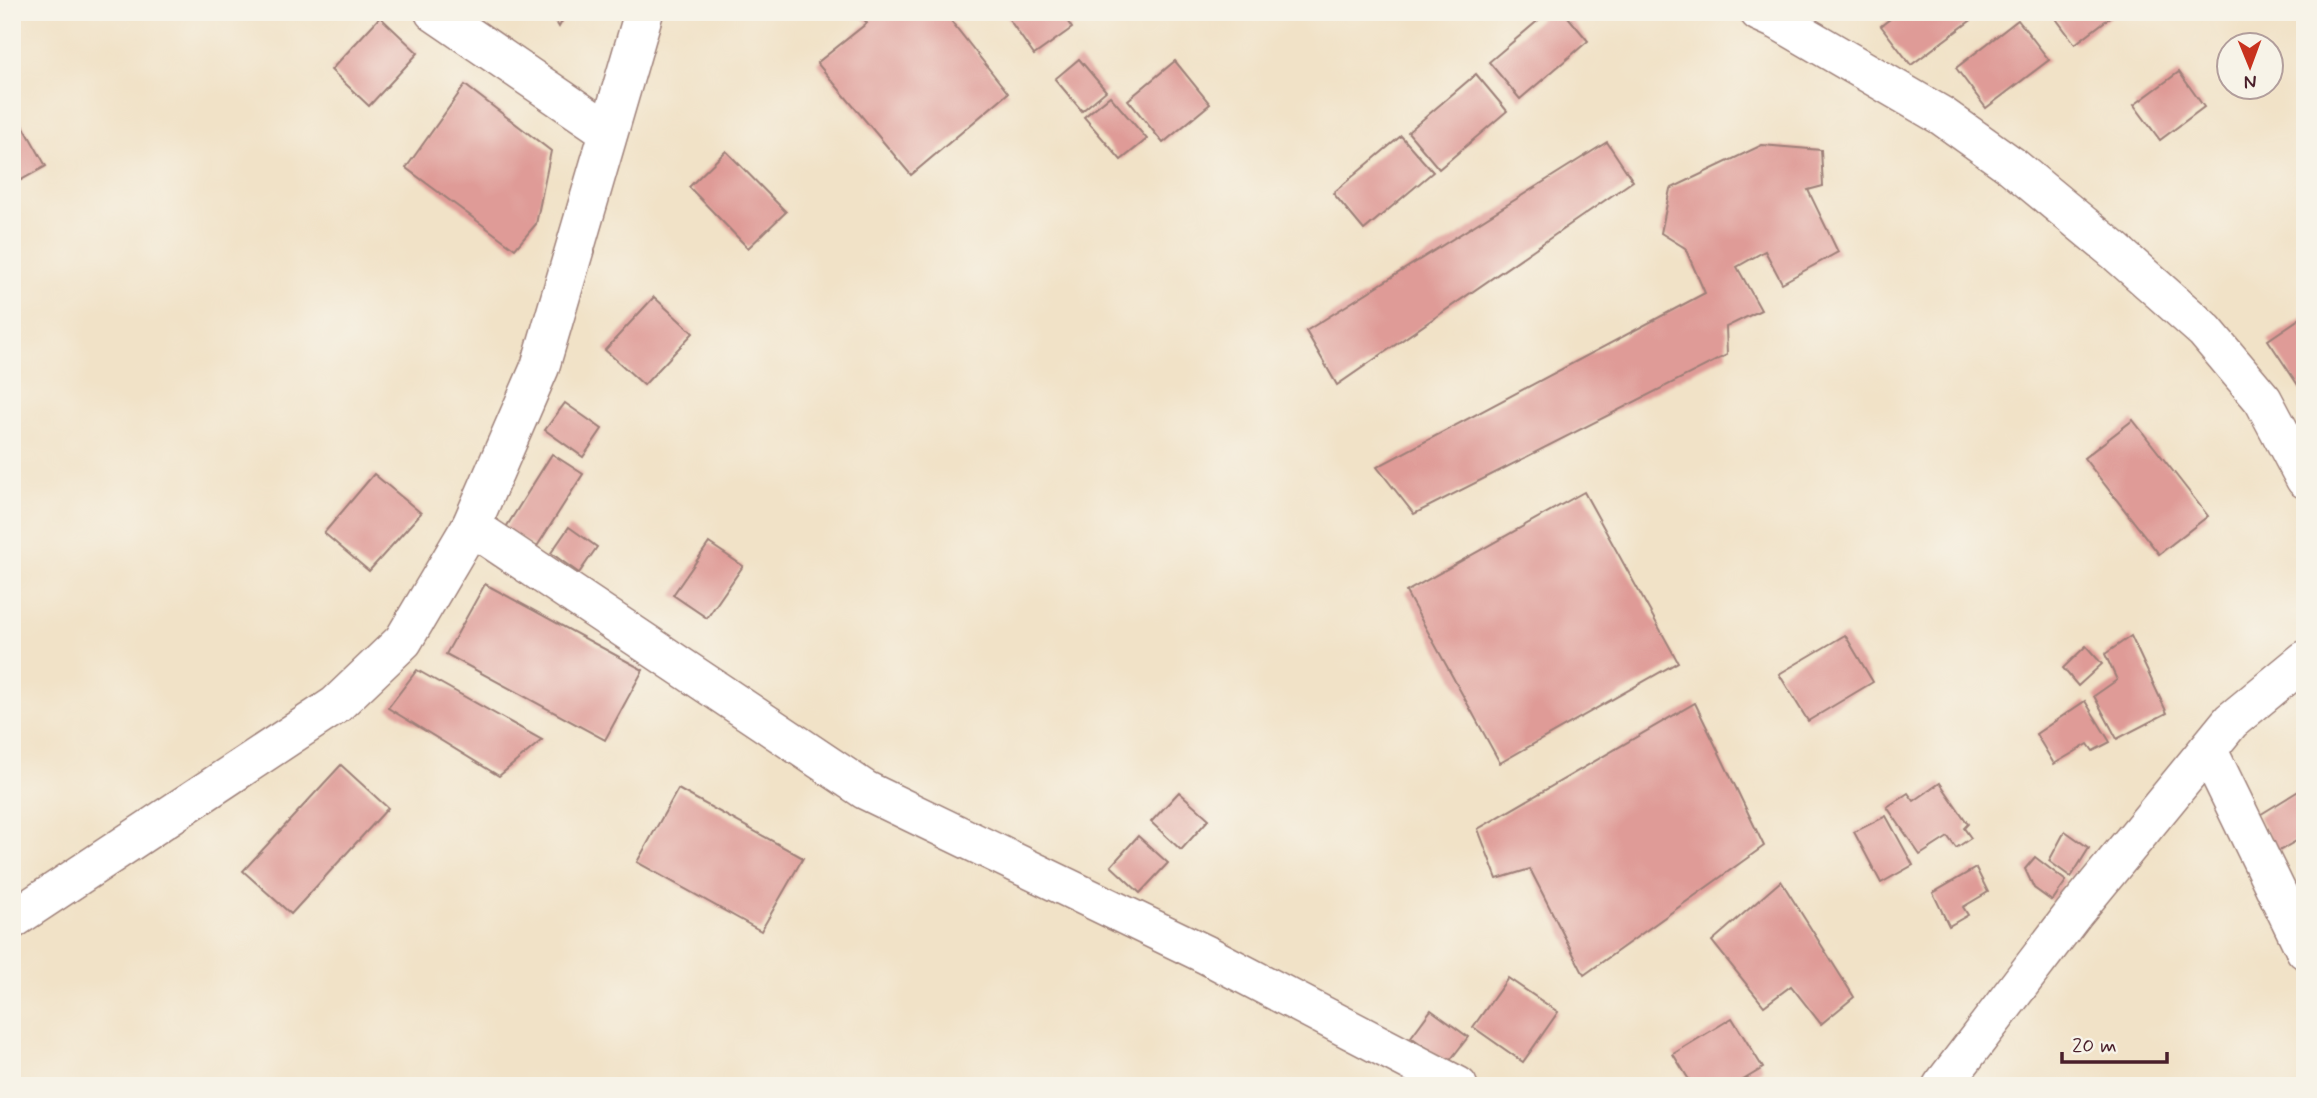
<svg xmlns="http://www.w3.org/2000/svg" width="2317" height="1098" viewBox="0 0 2317 1098" font-family="Mynerve,sans-serif">
<rect width="100%" height="100%" fill="#f7f3e8"/>
<filter id="ink" filterUnits="userSpaceOnUse"><feTurbulence type="fractalNoise" baseFrequency=".0143" numOctaves="2"/><feDisplacementMap in="SourceGraphic" scale="14" xChannelSelector="R" yChannelSelector="G"/><feConvolveMatrix kernelMatrix="1 2 1 2 8 2 1 2 1" color-interpolation-filters="sRGB"/></filter>
<filter id="wash" filterUnits="userSpaceOnUse"><feTurbulence type="fractalNoise" baseFrequency=".00686" numOctaves="4" result="noise"/><feDisplacementMap in="SourceGraphic" scale="28" xChannelSelector="R" yChannelSelector="G"/><feGaussianBlur stdDeviation="1.57" result="paint"/><feColorMatrix in="noise" values="0 0 0 0 0 0 0 0 0 0 0 0 0 0 0 0 0 1.4 0 .05"/><feComposite in="paint" operator="in"/></filter>
<g filter="url(#wash)">
<rect width="100%" height="100%" fill="#f1e2c7"/>
<g id="blocks">
<g fill="#df9b97">
<path d="M550 12H567L559 27Z"/>
<path d="M858 12H944L1008 93 911 175 817 63 867 23Z"/>
<path d="M1004 12H1061L1072 28 1034 55Z"/>
<path d="M1548 12H1564L1588 41 1520 99 1489 62Z"/>
<path d="M1899 12H1969L1974 18 1911 65 1881 26Z"/>
<path d="M2051 12H2117L2075 44Z"/>
<path d="M380 17 418 53 369 106 331 70Z"/>
<path d="M2018 20 2049 60 1986 108 1956 68Z"/>
<path d="M1079 59 1106 91 1082 111 1055 79Z"/>
<path d="M1175 61 1210 104 1163 143 1128 100Z"/>
<path d="M2179 72 2204 107 2160 140 2134 105Z"/>
<path d="M1476 74 1507 111 1439 169 1408 132Z"/>
<path d="M465 85 551 151 536 224 515 249 406 168Z"/>
<path d="M1110 96 1147 139 1121 160 1084 117Z"/>
<path d="M12 106 46 166 12 185Z"/>
<path d="M1401 136 1433 172 1364 230 1333 193Z"/>
<path d="M1607 142 1633 181 1337 385 1306 331Z"/>
<path d="M1762 145 1821 150 1823 186 1808 190 1838 252 1782 283 1765 251 1737 267 1761 310 1726 327 1727 355 1414 514 1377 467 1705 293 1685 248 1661 233 1670 189Z"/>
<path d="M726 151 786 212 748 248 689 187Z"/>
<path d="M654 297 693 333 644 385 605 350Z"/>
<path d="M2305 315V389L2302 391 2268 340Z"/>
<path d="M565 403 602 429 583 457 545 430Z"/>
<path d="M2133 420 2208 516 2159 554 2084 458Z"/>
<path d="M552 454 583 474 536 548 505 529Z"/>
<path d="M374 474 421 513 369 571 324 533Z"/>
<path d="M1584 492 1678 662 1500 763 1406 592Z"/>
<path d="M569 527 597 547 579 573 551 553Z"/>
<path d="M709 543 743 566 707 618 673 595Z"/>
<path d="M485 584 643 670 605 740 446 654Z"/>
<path d="M1845 635 1873 682 1808 721 1779 674Z"/>
<path d="M2131 636 2167 713 2117 739 2094 696 2117 680 2105 654Z"/>
<path d="M2086 646 2102 664 2078 686 2063 668Z"/>
<path d="M417 670 542 740 499 776 388 708Z"/>
<path d="M2085 701 2110 742 2093 751 2088 744 2054 764 2036 734Z"/>
<path d="M1695 703 1764 846 1584 975 1530 869 1497 879 1478 829Z"/>
<path d="M341 765 388 808 291 914 243 871Z"/>
<path d="M1940 783 1968 824 1964 828 1971 838 1956 848 1948 837 1920 855 1887 807 1908 793 1914 801Z"/>
<path d="M2305 787V836L2277 852 2258 816Z"/>
<path d="M678 789 803 858 761 931 637 862Z"/>
<path d="M1179 792 1209 819 1181 850 1151 822Z"/>
<path d="M1886 816 1913 865 1881 883 1854 832Z"/>
<path d="M2065 831 2089 848 2071 877 2049 861Z"/>
<path d="M1138 836 1168 863 1140 893 1111 866Z"/>
<path d="M2035 857 2066 881 2052 901 2034 888 2025 869Z"/>
<path d="M1976 868 1988 892 1963 907 1968 915 1949 926 1933 893Z"/>
<path d="M1781 881 1854 997 1821 1024 1791 986 1764 1006 1712 941Z"/>
<path d="M1508 978 1558 1012 1523 1062 1473 1027Z"/>
<path d="M1431 1010 1468 1037 1448 1063 1411 1037Z"/>
<path d="M1732 1018 1763 1068 1733 1086H1693L1673 1054Z"/>
</g>
</g>
</g>
<g filter="url(#ink)">
<use href="#blocks" fill-opacity="0" stroke="#9e8079" stroke-width="2"/>
<g fill="none" stroke-linecap="round" stroke-linejoin="round">
<g stroke="#9e8079" stroke-width="41">
<g id="minor">
<path d="M434 12 608 131"/>
<path d="M1759 12 1779 21 1942 116 2012 166 2116 252 2205 331 2263 400 2305 479"/>
<path d="M471 526 865 790 1207 955 1458 1086"/>
<path d="M2208 750 2305 950"/>
<path d="M12 920 336 705 403 641 471 526 540 367 644 12"/>
<path d="M1942 1086 2074 913 2231 721 2305 660"/>
</g>
</g>
<use href="#minor" stroke="#fff" stroke-width="38"/>
</g>
</g>
<rect width="2317" height="1098" fill="none" stroke="#f7f3e8" stroke-width="42"/>
<g transform="translate(2250 66) rotate(179)"><circle r="33" fill="#f7f3e8" stroke="#b29e9c" stroke-width="2"/>
<path d="M0-5L12 26L0 18L-12 26Z" fill="#c8321e"/>
<text y="-10" font-size="19" font-weight="bold" text-anchor="middle" fill="#4a1f2b">N</text>
</g>
<path d="M2062 1052v10h105v-10" fill="none" stroke="#4a1f2b" stroke-width="3.5"/>
<text x="2072" y="1052" font-size="21" fill="#4a1f2b" stroke="#f7f3e8" stroke-width="5" paint-order="stroke">20 m</text>
</svg>
